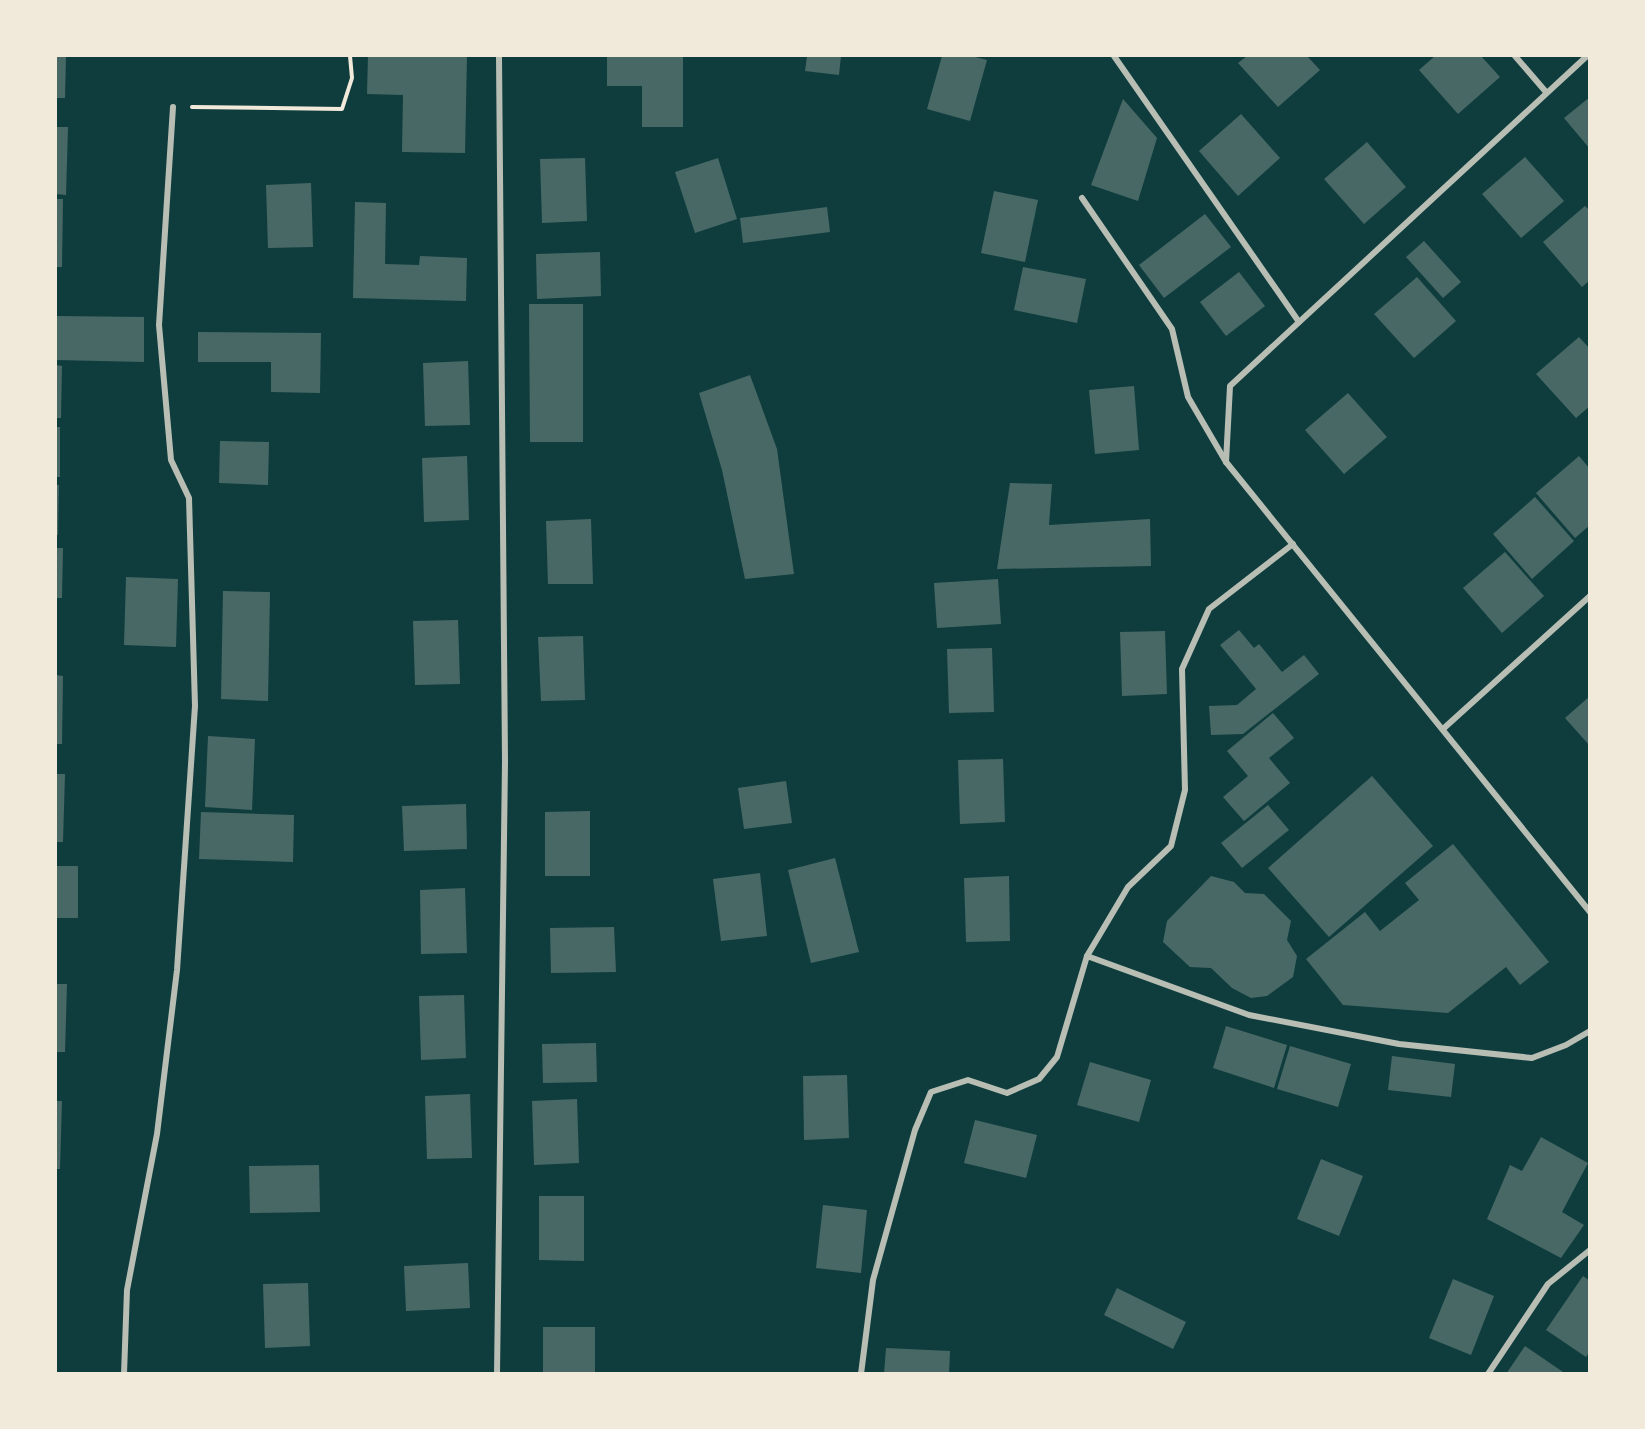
<svg xmlns="http://www.w3.org/2000/svg" width="1645" height="1429" viewBox="0 0 1645 1429" font-family="Commissioner,sans-serif">
<rect width="100%" height="100%" fill="#0f3d3e"/>
<g fill="#486865">
<path d="M56 56H66L65 98H56Z"/>
<path d="M368 56H467L465 153 402 152 403 95 367 94Z"/>
<path d="M607 56H683V127H642V86H607Z"/>
<path d="M807 56H841L839 75 805 71Z"/>
<path d="M942 56H971L987 60 970 121 927 109Z"/>
<path d="M1247 56H1307L1320 70 1278 107 1238 63Z"/>
<path d="M1435 56H1481L1500 77 1458 114 1419 70Z"/>
<path d="M1590 97V149L1564 118Z"/>
<path d="M1123 99 1157 138 1138 201 1091 185Z"/>
<path d="M1241 114 1280 158 1238 196 1199 151Z"/>
<path d="M56 127H68L66 195 56 194Z"/>
<path d="M1367 142 1406 187 1364 224 1324 179Z"/>
<path d="M1525 157 1564 201 1521 238 1482 194Z"/>
<path d="M585 158 587 221 542 223 540 159Z"/>
<path d="M718 158 737 219 695 233 675 172Z"/>
<path d="M311 183 313 247 268 248 266 185Z"/>
<path d="M994 191 1038 200 1025 262 981 253Z"/>
<path d="M56 199H63L62 267H56Z"/>
<path d="M355 202 386 203 385 264 419 265 420 256 467 258 466 301 353 298Z"/>
<path d="M1585 206 1590 211V280L1582 287 1543 242Z"/>
<path d="M827 207 830 232 743 243 740 218Z"/>
<path d="M1205 214 1231 247 1164 298 1139 265Z"/>
<path d="M1424 241 1461 282 1443 298 1406 257Z"/>
<path d="M600 252 601 296 537 299 536 254Z"/>
<path d="M1023 267 1086 279 1077 323 1014 310Z"/>
<path d="M1239 272 1265 306 1226 336 1200 302Z"/>
<path d="M1417 277 1456 321 1414 358 1374 314Z"/>
<path d="M529 304H583V442H530Z"/>
<path d="M56 316 144 317V362L56 360Z"/>
<path d="M198 332 321 333 320 393 271 392V362H198Z"/>
<path d="M1579 337 1590 349V406L1576 418 1536 374Z"/>
<path d="M468 361 470 425 425 426 423 363Z"/>
<path d="M56 365 62 366 61 418H56Z"/>
<path d="M750 375 777 449 794 574 745 579 722 470 699 393Z"/>
<path d="M1134 386 1139 450 1095 454 1089 390Z"/>
<path d="M1348 393 1387 437 1344 474 1305 430Z"/>
<rect x="56" y="427" width="4" height="50"/>
<path d="M220 441 269 442 268 485 219 483Z"/>
<path d="M467 456 469 520 424 522 422 458Z"/>
<path d="M1579 456 1590 469V525L1575 538 1536 493Z"/>
<path d="M1010 483 1052 484 1049 525 1150 519 1151 566 997 569Z"/>
<path d="M56 485H59L58 535H56Z"/>
<path d="M1535 497 1574 541 1532 579 1493 534Z"/>
<path d="M591 519 593 584H548L546 521Z"/>
<path d="M56 548H63L62 598H56Z"/>
<path d="M1505 552 1544 596 1502 633 1463 588Z"/>
<path d="M126 577 178 579 176 647 124 645Z"/>
<path d="M998 579 1001 624 937 628 934 583Z"/>
<path d="M223 591 270 592 268 701 221 699Z"/>
<path d="M458 620 460 684 415 685 413 621Z"/>
<path d="M1239 630 1254 648 1259 644 1282 672 1304 655 1319 674 1243 734 1211 735 1209 706 1237 705 1256 689 1220 645Z"/>
<path d="M1165 631 1167 694 1122 696 1120 632Z"/>
<path d="M583 636 585 700 541 701 538 637Z"/>
<path d="M992 648 994 712 949 713 947 649Z"/>
<path d="M56 675 63 676 62 744H56Z"/>
<path d="M1590 696V746L1565 718Z"/>
<path d="M1273 713 1294 738 1269 758 1290 783 1244 821 1223 797 1248 776 1227 751Z"/>
<path d="M208 736 255 739 252 810 205 807Z"/>
<path d="M1003 759 1005 822 960 824 958 760Z"/>
<path d="M56 774H65L63 842H56Z"/>
<path d="M1372 776 1433 846 1329 937 1268 868Z"/>
<path d="M786 781 792 823 744 829 738 788Z"/>
<path d="M466 804 467 849 404 851 402 806Z"/>
<path d="M1268 805 1289 830 1242 868 1221 843Z"/>
<path d="M590 811V876H545V812Z"/>
<path d="M201 812 294 815 293 862 199 859Z"/>
<path d="M1453 844 1549 962 1520 985 1506 967 1448 1013 1343 1005 1306 959 1365 912 1380 931 1419 900 1405 883Z"/>
<path d="M835 858 859 952 811 963 788 870Z"/>
<rect x="56" y="866" width="22" height="52"/>
<path d="M760 873 767 936 721 941 713 879Z"/>
<path d="M1009 876 1010 941 966 942 964 878Z"/>
<path d="M1211 876 1234 882 1245 893 1264 894 1291 921 1287 940 1297 956 1293 977 1267 996 1251 998 1232 988 1211 968 1190 967 1163 942 1167 921Z"/>
<path d="M465 888 467 953 421 954 420 890Z"/>
<path d="M614 927 616 972 551 973 550 928Z"/>
<path d="M56 984H67L65 1052H56Z"/>
<path d="M464 995 466 1058 421 1060 419 996Z"/>
<path d="M1226 1026 1287 1045 1274 1088 1213 1068Z"/>
<path d="M596 1043 597 1082 543 1083 542 1044Z"/>
<path d="M1290 1046 1351 1064 1338 1107 1277 1089Z"/>
<path d="M1392 1056 1455 1064 1451 1097 1388 1090Z"/>
<path d="M1090 1062 1151 1080 1139 1122 1077 1105Z"/>
<path d="M847 1075 849 1138 804 1140 803 1076Z"/>
<path d="M470 1094 472 1158 427 1159 425 1096Z"/>
<path d="M577 1099 579 1163 534 1165 532 1101Z"/>
<path d="M56 1101H62L60 1169H56Z"/>
<path d="M975 1120 1037 1135 1026 1178 964 1163Z"/>
<path d="M1541 1137 1588 1163 1562 1212 1584 1225 1561 1258 1487 1219 1510 1165 1522 1171Z"/>
<path d="M1321 1159 1363 1176 1339 1236 1297 1219Z"/>
<path d="M319 1165 320 1212 250 1213 249 1166Z"/>
<path d="M539 1196H584V1261L539 1260Z"/>
<path d="M823 1205 867 1210 861 1273 816 1268Z"/>
<path d="M468 1263 470 1308 406 1311 404 1266Z"/>
<path d="M1583 1276 1590 1281V1351L1586 1357 1546 1330Z"/>
<path d="M1453 1279 1494 1296 1471 1355 1429 1338Z"/>
<path d="M308 1283 310 1346 265 1348 263 1284Z"/>
<path d="M1117 1288 1186 1322 1173 1349 1104 1315Z"/>
<rect x="543" y="1327" width="52" height="47"/>
<path d="M1525 1346 1566 1374H1506Z"/>
<path d="M886 1348 950 1351 949 1374H884Z"/>
</g>
<g fill="none" stroke-linecap="round" stroke-linejoin="round">
<path stroke="#f1e9da" stroke-width="4" d="M192 107 342 109 352 78 350 56"/>
<g stroke="#b8beb3" stroke-width="6">
<path d="M1114 56 1299 322"/>
<path d="M1515 56 1546 92"/>
<path d="M1082 198 1172 329 1188 397 1226 462 1590 912"/>
<path d="M1226 462 1230 386 1587 56"/>
<path d="M1443 729 1590 596"/>
<path d="M1087 956 1128 887 1171 846 1185 790 1182 669 1209 609 1293 544"/>
<path d="M124 1374 127 1290 157 1134 177 970 195 706 189 498 171 460 159 325 173 107"/>
<path d="M497 1374 505 762 499 56"/>
<path d="M861 1374 873 1280 915 1130 931 1092 968 1080 1007 1093 1039 1079 1057 1057 1087 956 1249 1015 1399 1044 1532 1058 1566 1045 1590 1031"/>
<path d="M1488 1374 1548 1284 1590 1250"/>
</g>
</g>
<rect width="1645" height="1429" fill="none" stroke="#f1e9da" stroke-width="114"/>
</svg>
